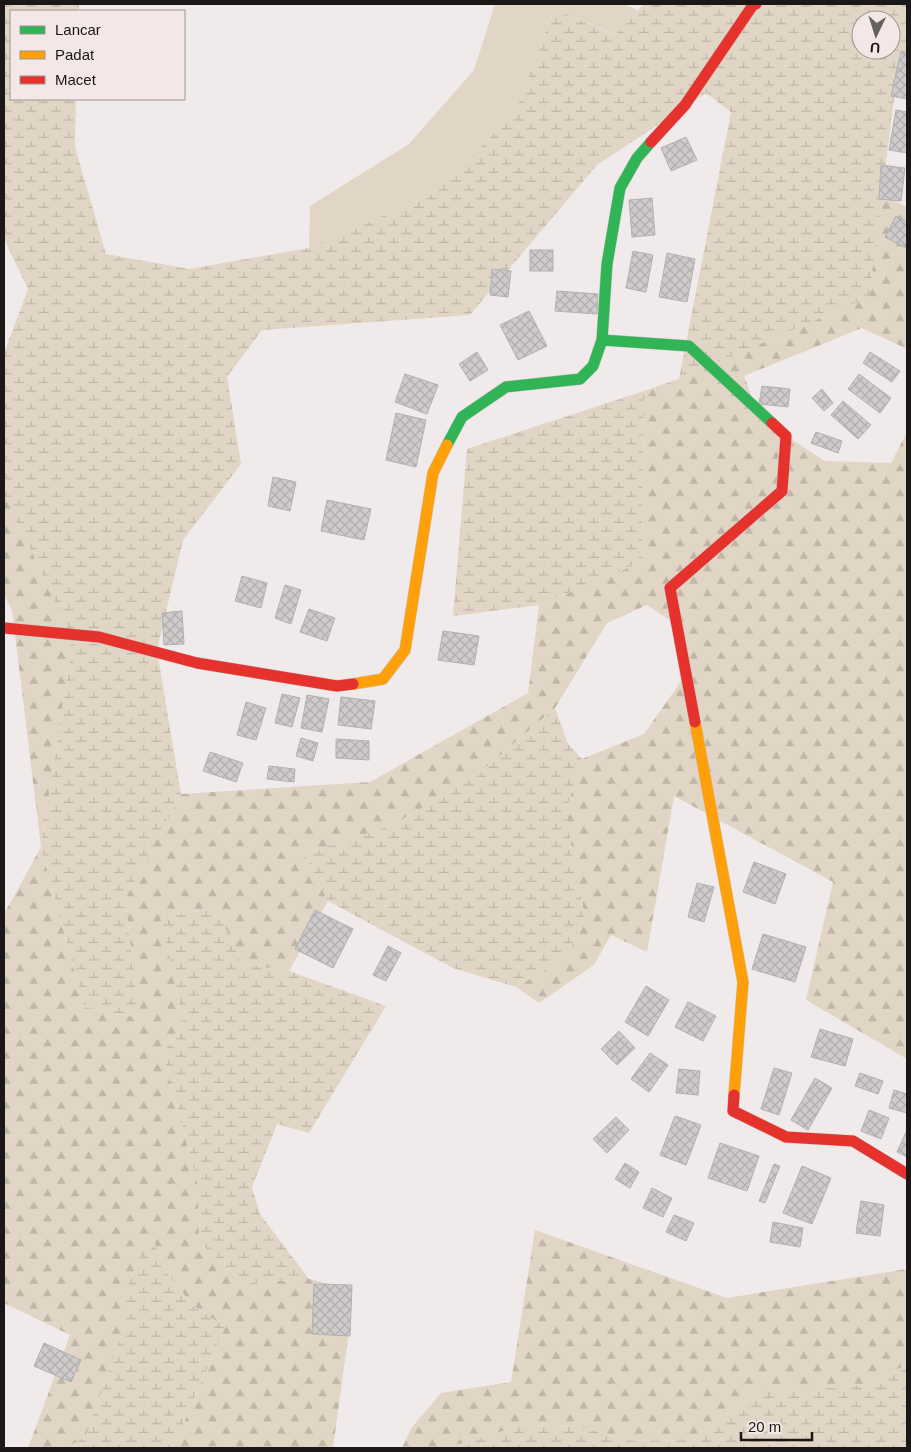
<svg xmlns="http://www.w3.org/2000/svg" width="911" height="1452" viewBox="0 0 911 1452" font-family="Arial,sans-serif">
<defs>
<pattern id="forest-firs" width="22" height="20" patternUnits="userSpaceOnUse" patternTransform="scale(1.25)"><rect width="22" height="20" fill="#e1d5c5"/><path d="M5 1l3.5 6h-7zM16 11l3.5 6h-7z" fill="#c0b6a8"/></pattern>
<pattern id="wetland-marsh" width="20" height="14" patternUnits="userSpaceOnUse" patternTransform="scale(1.25)"><rect width="20" height="14" fill="#e1d5c5"/><path d="M1 5h8M5 5V1M11 12h8M15 12V8" fill="none" stroke="#c0b6a8"/></pattern>
<pattern id="building-cross-hatch" width="8" height="8" patternUnits="userSpaceOnUse" patternTransform="scale(1.25)"><rect width="8" height="8" fill="#d0cbcb"/><path d="M0 0l8 8M0 8l8-8" fill="none" stroke="#b2aeae"/></pattern>
</defs>
<rect width="100%" height="100%" fill="#f0eaea"/>
<path fill="#e1d5c5" d="M495 4H624L638 10 616 35 554 9 515 113 433 194 309 248 310 206 409 144 474 70Z"/>
<g fill="url(#forest-firs)">
<path d="M882 195 907 207V349L862 328 744 376 760 419 825 461 891 463 907 432V1059L806 1000 833 882 674 796 647 952 611 935 594 965 539 1003 516 987 567 957 585 916 575 870 566 810 582 759 644 734 684 677 674 623 647 605 607 623 555 708 476 776 393 825 304 854 328 901 289 971 243 964 216 909 160 916 184 1026 163 1053 198 1185 199 1242 244 1283 309 1279 348 1288 350 1324 333 1448H170L175 1443 225 1327 192 1305 167 1273 152 1238 122 1296 125 1324 86 1436 67 1448H28L70 1335 4 1303V914L41 847 12 610 4 595V487L5 494 73 639 41 847 84 1007 139 1018 125 899 181 794 370 782 528 693 539 605 642 562 644 391 679 379 868 297Z"/>
<path d="M535 1230 727 1298 907 1269V1364L872 1384 816 1389 761 1390 719 1422 685 1440 633 1441 579 1427 523 1425 446 1448H402L412 1427 441 1393 511 1382Z"/>
</g>
<g fill="url(#wetland-marsh)" fill-rule="evenodd">
<path d="M4 4H79V11H11V99H76L75 147 106 254 189 269 309 248 433 194 515 113 554 9 615 35 644 4H907V53L896 83 869 297 679 379 731 112 706 93 597 165 470 315 262 330 227 377 241 464 183 540 157 650 181 794 125 899 139 1018 84 1007 41 847 73 639 4 494V353L28 289 4 239ZM861 20H891V50H861Z"/>
<path d="M644 391 642 562 539 605 453 616 467 449Z"/>
<path d="M555 708 568 744 582 759 566 810 575 870 585 916 567 957 516 987 453 968 328 901 304 854 393 825 476 776Z"/>
<path d="M216 909 243 964 289 971 386 1006 309 1133 277 1124 252 1187 260 1214 309 1279 244 1283 199 1242 198 1185 163 1053 184 1026 160 916Z"/>
<path d="M152 1238 167 1273 192 1305 225 1327 175 1443 170 1448H67L86 1436 125 1324 122 1296Z"/>
<path d="M907 1364V1448H446L523 1425 579 1427 633 1441 685 1440 719 1422 761 1390 816 1389 872 1384Z"/>
</g>
<g fill="url(#building-cross-hatch)" stroke="#b4afb0">
<path d="M901 51 907 52V99L891 96Z"/>
<path d="M896 110 907 112V153L889 150Z"/>
<path d="M686 137 697 160 671 171 661 148Z"/>
<path d="M881 165 905 168 901 201 879 199Z"/>
<path d="M652 198 655 235 632 237 629 200Z"/>
<path d="M896 216 907 222V245L906 248 885 237Z"/>
<rect x="530" y="250" width="23" height="21"/>
<path d="M633 251 653 255 646 292 626 288Z"/>
<path d="M667 253 695 259 687 302 659 297Z"/>
<path d="M492 269 511 271 508 297 490 295Z"/>
<path d="M557 291 598 294 597 314 555 311Z"/>
<path d="M529 311 547 346 518 360 500 325Z"/>
<path d="M477 352 488 370 470 381 459 364Z"/>
<path d="M870 352 900 371 892 382 863 363Z"/>
<path d="M405 374 438 385 427 414 395 402Z"/>
<path d="M859 374 891 398 880 413 848 389Z"/>
<path d="M762 386 790 389 788 407 759 404Z"/>
<path d="M822 389 833 403 824 411 812 398Z"/>
<path d="M843 401 871 425 858 439 831 415Z"/>
<path d="M396 413 426 420 416 467 386 460Z"/>
<path d="M816 432 842 441 838 453 811 443Z"/>
<path d="M273 477 296 482 290 511 268 506Z"/>
<path d="M327 500 371 509 364 540 321 531Z"/>
<path d="M242 576 267 583 261 608 235 601Z"/>
<path d="M285 585 301 590 291 624 275 618Z"/>
<path d="M309 609 335 618 327 641 300 632Z"/>
<path d="M182 611 184 644 164 645 162 613Z"/>
<path d="M443 631 479 636 474 665 438 660Z"/>
<path d="M282 694 300 698 292 727 275 723Z"/>
<path d="M307 695 329 699 322 732 301 728Z"/>
<path d="M341 697 375 701 371 729 338 725Z"/>
<path d="M246 702 266 708 256 740 237 735Z"/>
<path d="M301 738 318 743 313 761 296 756Z"/>
<path d="M336 739 369 741V760L336 758Z"/>
<path d="M210 752 243 763 236 782 203 771Z"/>
<path d="M269 766 295 769 294 782 267 779Z"/>
<path d="M754 862 786 874 775 904 743 892Z"/>
<path d="M697 883 714 887 704 922 688 917Z"/>
<path d="M315 910 353 929 333 968 295 949Z"/>
<path d="M763 934 806 947 795 982 752 969Z"/>
<path d="M388 946 401 953 386 981 373 975Z"/>
<path d="M646 986 669 1000 648 1036 625 1022Z"/>
<path d="M688 1002 716 1016 703 1041 675 1027Z"/>
<path d="M820 1029 853 1039 845 1066 811 1057Z"/>
<path d="M619 1031 635 1048 617 1065 601 1049Z"/>
<path d="M650 1053 668 1065 649 1092 631 1079Z"/>
<path d="M774 1068 792 1073 779 1115 761 1109Z"/>
<path d="M679 1069 700 1071 698 1095 676 1093Z"/>
<path d="M860 1073 883 1081 878 1094 855 1086Z"/>
<path d="M815 1078 832 1088 808 1130 791 1120Z"/>
<path d="M894 1090 907 1094V1113L889 1108Z"/>
<path d="M869 1110 889 1118 881 1139 861 1131Z"/>
<path d="M675 1116 701 1125 686 1165 660 1155Z"/>
<path d="M616 1117 629 1130 607 1153 593 1139Z"/>
<path d="M907 1130V1157L897 1152Z"/>
<path d="M720 1143 759 1156 747 1191 708 1178Z"/>
<path d="M625 1163 639 1172 630 1188 615 1179Z"/>
<path d="M774 1164 780 1166 765 1203 759 1201Z"/>
<path d="M802 1166 831 1178 812 1224 783 1213Z"/>
<path d="M652 1188 672 1198 663 1217 643 1208Z"/>
<path d="M861 1201 884 1205 880 1236 856 1233Z"/>
<path d="M674 1215 694 1223 686 1241 666 1232Z"/>
<path d="M773 1222 803 1228 800 1247 770 1242Z"/>
<path d="M314 1284 352 1285 350 1336 312 1334Z"/>
<path d="M44 1343 81 1360 71 1382 34 1366Z"/>
</g>
<g fill="none" stroke-linecap="round" stroke-linejoin="round">
<g stroke="#cdc8c7" stroke-width="12">
<g id="fast">
<path d="M602 340 689 346 772 423"/>
<path d="M447 445 462 417 506 387 580 379 593 366 602 340 607 264 620 188 637 158 651 142"/>
</g>
</g>
<g stroke="#cdc8c7" stroke-width="12">
<g id="slow">
<path d="M353 684 383 679 405 650 433 473 447 445"/>
<path d="M695 722 743 982 734 1095"/>
</g>
</g>
<g stroke="#cdc8c7" stroke-width="12">
<g id="jam">
<path d="M651 142 685 105 753 5 756 4"/>
<path d="M4 628 99 637 197 663 337 686 353 684"/>
<path d="M695 722 670 588 782 491 786 436 772 423"/>
<path d="M734 1095 733 1111 786 1137 853 1141 907 1174"/>
</g>
</g>
<use href="#fast" stroke="#30b455" stroke-width="11"/>
<use href="#slow" stroke="#ff9f0a" stroke-width="11"/>
<use href="#jam" stroke="#e5322d" stroke-width="11"/>
</g>
<rect width="911" height="1452" fill="none" stroke="#1a1716" stroke-width="10"/>
<rect x="10" y="10" width="175" height="90" fill="#f4e8e6" stroke="#9d9493"/>
<rect x="20" y="26" width="25" height="8" fill="#30b455" stroke="#9d9493"/>
<text x="55" y="35" font-size="15" fill="#1a1716">Lancar</text>
<rect x="20" y="51" width="25" height="8" fill="#ff9f0a" stroke="#9d9493"/>
<text x="55" y="60" font-size="15" fill="#1a1716">Padat</text>
<rect x="20" y="76" width="25" height="8" fill="#e5322d" stroke="#9d9493"/>
<text x="55" y="85" font-size="15" fill="#1a1716">Macet</text>
<g transform="translate(876 35) rotate(184)"><circle r="24" fill="#f4e8e6" stroke="#9d9493"/>
<path d="M0-4L9 19L0 12L-9 19Z" fill="#656160"/>
<text y="-8" font-size="14" font-weight="bold" text-anchor="middle" fill="#1a1716">U</text>
</g>
<path d="M741 1432v8h71v-8" fill="none" stroke="#1a1716" stroke-width="2.5"/>
<text x="748" y="1432" font-size="15" fill="#1a1716" stroke="#f4e8e6" stroke-width="4" paint-order="stroke">20 m</text>
</svg>
